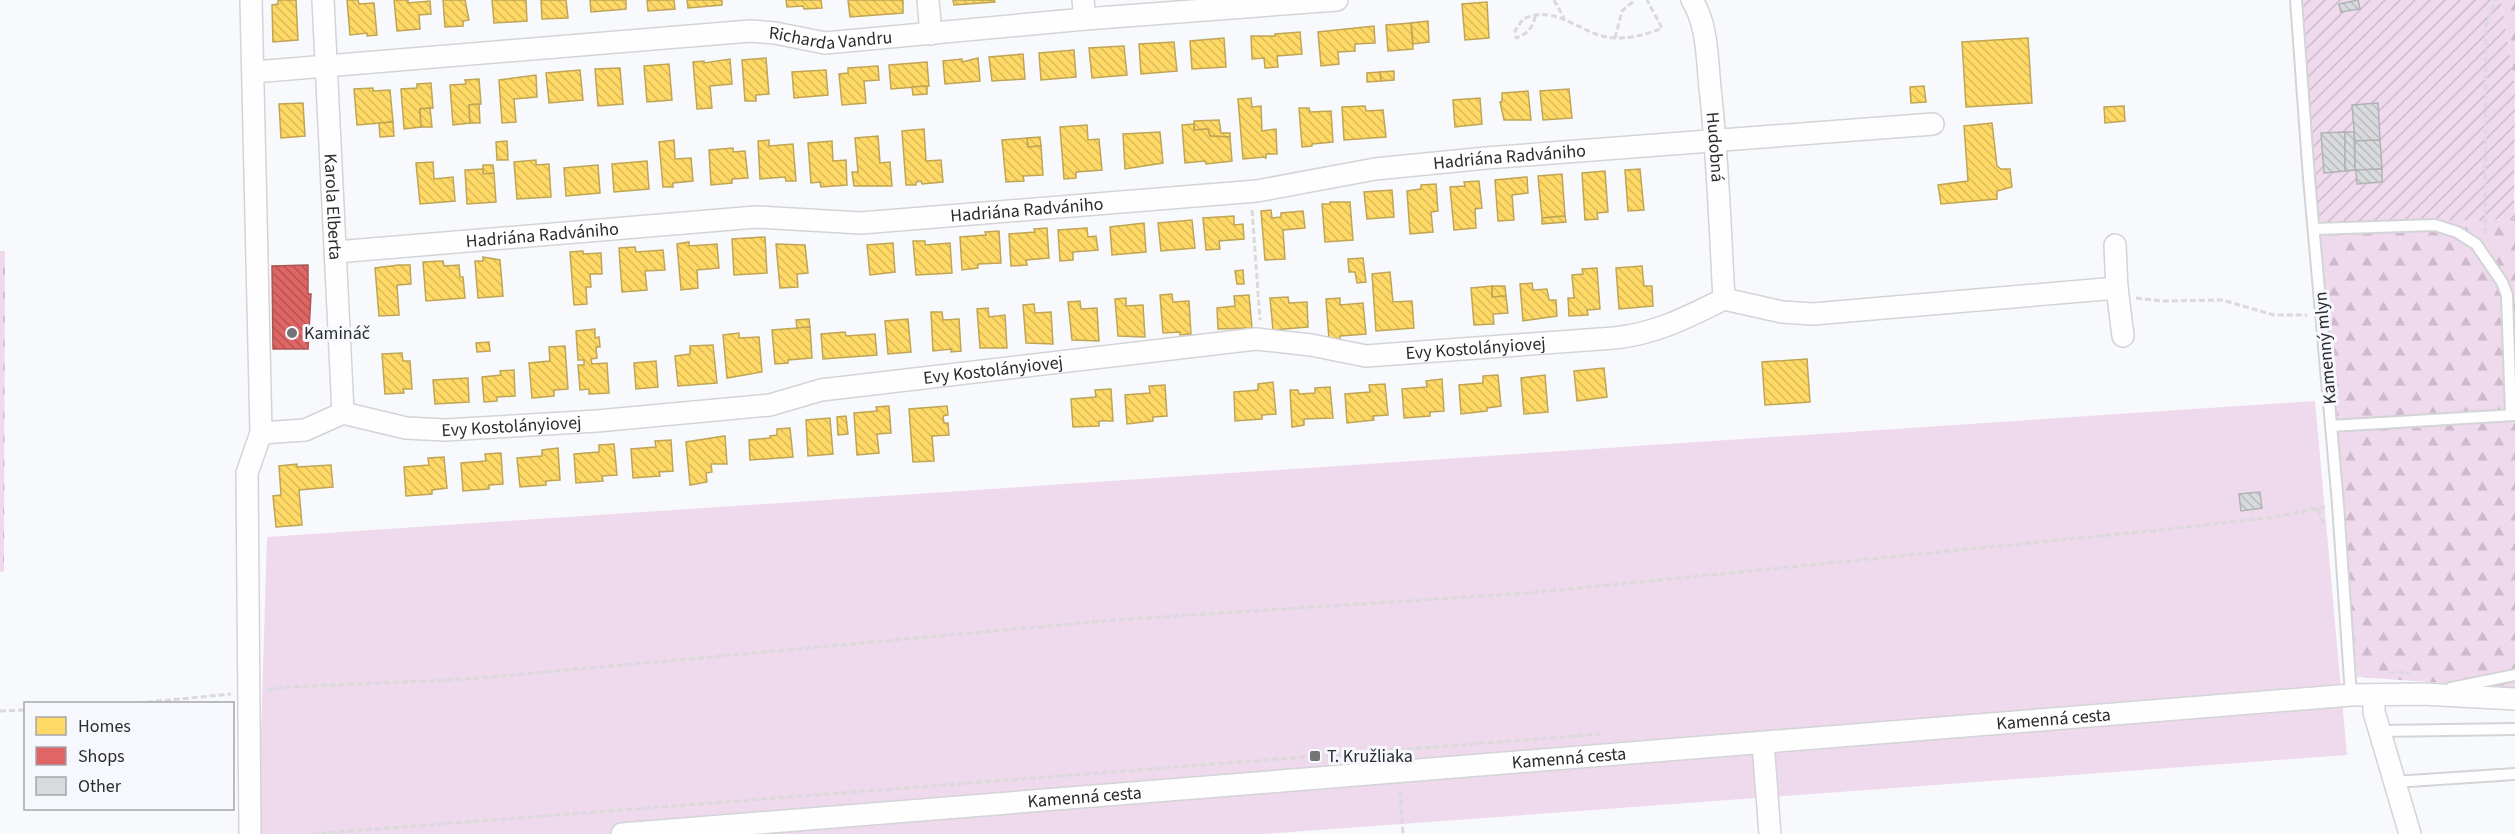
<svg xmlns="http://www.w3.org/2000/svg" width="2515" height="834" viewBox="0 0 2515 834" font-family="'Source Sans 3',sans-serif">
<defs>
<pattern id="forest-firs" width="22" height="20" patternUnits="userSpaceOnUse" patternTransform="scale(1.5)"><rect width="22" height="20" fill="#efd9ed"/><path d="M5 1l3.5 6h-7zM16 11l3.5 6h-7z" fill="#cdbacc"/></pattern>
<pattern id="cemetery-stones" width="16" height="16" patternUnits="userSpaceOnUse" patternTransform="scale(1.5)"><rect width="16" height="16" fill="#efd9ed"/><path d="M2 7V4a2 2 0 0 1 4 0v3zM10 15v-3a2 2 0 0 1 4 0v3z" fill="#cdbacc"/></pattern>
<pattern id="garden-furrows" width="10" height="10" patternUnits="userSpaceOnUse" patternTransform="scale(1.5)"><rect width="10" height="10" fill="#efd9ed"/><path d="M-1 1l2-2M0 10L10 0M9 11l2-2" fill="none" stroke="#cdbacc"/></pattern>
<pattern id="homes-back-hatch" width="6" height="6" patternUnits="userSpaceOnUse" patternTransform="scale(1.5)"><rect width="6" height="6" fill="#ffd966"/><path d="M-1 5l2 2M0 0l6 6M5-1l2 2" fill="none" stroke="#dbba59"/></pattern>
<pattern id="shops-back-hatch" width="6" height="6" patternUnits="userSpaceOnUse" patternTransform="scale(1.5)"><rect width="6" height="6" fill="#e06666"/><path d="M-1 5l2 2M0 0l6 6M5-1l2 2" fill="none" stroke="#b65454"/></pattern>
<pattern id="building-back-hatch" width="6" height="6" patternUnits="userSpaceOnUse" patternTransform="scale(1.5)"><rect width="6" height="6" fill="#d9dadd"/><path d="M-1 5l2 2M0 0l6 6M5-1l2 2" fill="none" stroke="#babbbe"/></pattern>
</defs>
<rect width="100%" height="100%" fill="#f8f9fd"/>
<g fill="url(#forest-firs)">
<path d="M2501 0H2515V88Z"/>
<path d="M2515 203V688L2357 677 2317 223 2514 219Z"/>
</g>
<path fill="url(#cemetery-stones)" d="M0 251H5L4 571 0 572Z"/>
<path fill="#efd9ed" d="M2315 401 2347 755 1264 834H258L267 537Z"/>
<path fill="url(#garden-furrows)" d="M2300 0H2501L2515 88 2514 219 2317 223Z"/>
<g fill="url(#homes-back-hatch)" stroke="#bfa555" stroke-width="1.5">
<path d="M278 0H296L298 40 273 42 272 5 278 4Z"/>
<path d="M347 0H358L359 4 374 3 377 35 367 36V33L350 35Z"/>
<path d="M394 0H408V3L430 1 431 14 419 15 420 29 397 31Z"/>
<path d="M443 0H465L469 20 463 21V26L445 27Z"/>
<path d="M492 0H526L527 21 494 23Z"/>
<path d="M541 0H566L568 18 542 19Z"/>
<path d="M590 0H626V9L591 12Z"/>
<path d="M647 0H674L675 9 648 11Z"/>
<path d="M687 0H722V5L688 8Z"/>
<path d="M786 0H821L822 8 804 9 803 6 787 7Z"/>
<path d="M848 0H903V13L850 17Z"/>
<path d="M953 0H994L995 2 954 5Z"/>
<path d="M1487 2 1489 38 1465 40 1462 4Z"/>
<path d="M1428 21 1429 42 1413 44 1411 23Z"/>
<path d="M1411 23 1413 49 1388 51 1386 25Z"/>
<path d="M1374 26 1375 43 1355 44V51L1338 52 1339 64 1321 66 1318 32Z"/>
<path d="M1300 32 1302 54 1277 56 1278 67 1265 68 1264 58 1252 59 1251 36H1275V34Z"/>
<path d="M1224 38 1226 67 1192 69 1190 41Z"/>
<path d="M2028 38 2032 103 1966 107 1962 42Z"/>
<path d="M1174 42 1177 71 1141 74 1139 44Z"/>
<path d="M1124 46 1127 75 1092 78 1089 48Z"/>
<path d="M1074 50 1076 77 1041 80 1039 53Z"/>
<path d="M1023 54 1025 79 992 81 989 57Z"/>
<path d="M766 58 769 94 756 95V101H745L742 60Z"/>
<path d="M978 58 980 81 945 84 943 61 962 59V62Z"/>
<path d="M730 59 732 84 710 86 712 108 697 109 693 62 704 61V63Z"/>
<path d="M927 62 929 86 891 89 889 65Z"/>
<path d="M669 64 672 100 647 102 644 66Z"/>
<path d="M878 66 879 80 864 81 866 103 842 105 839 74 848 73V68Z"/>
<path d="M620 68 623 104 598 106 595 69Z"/>
<path d="M580 70 583 100 549 103 546 73Z"/>
<path d="M826 70 828 95 794 98 792 72Z"/>
<path d="M1394 71V80L1381 81 1380 72Z"/>
<path d="M1380 72 1381 81 1367 82V73Z"/>
<path d="M536 75 537 97 514 99 516 122 502 123 499 80Z"/>
<path d="M479 79 481 104 469 105 470 123 453 125 450 85 466 84 465 80Z"/>
<path d="M431 83 433 108 420 109 421 127 404 129 401 89 417 88V84Z"/>
<path d="M927 86V94L913 95 912 87Z"/>
<path d="M1924 86 1926 102 1911 103 1910 87Z"/>
<path d="M373 88V91L390 90 393 122 357 125 354 89Z"/>
<path d="M1569 89 1572 118 1543 120 1540 91Z"/>
<path d="M1528 91 1531 120H1504L1500 102H1502V93Z"/>
<path d="M1251 98 1252 107 1261 106 1262 131 1276 129 1277 154H1266V159L1265 157 1243 159 1238 99Z"/>
<path d="M1480 98 1482 124 1455 127 1453 100Z"/>
<path d="M303 103 305 136 281 138 279 104Z"/>
<path d="M479 104 480 123H470L469 105Z"/>
<path d="M1365 106 1366 111 1383 110 1386 137 1344 140 1342 107Z"/>
<path d="M2124 106 2125 121 2105 123 2104 107Z"/>
<path d="M430 108 432 127H421L420 109Z"/>
<path d="M1299 108H1309L1310 112 1331 111 1333 142 1312 144V146L1302 147Z"/>
<path d="M1219 120 1221 133H1230V137L1210 136 1208 129 1194 130V121Z"/>
<path d="M393 122 394 136 380 137 379 123Z"/>
<path d="M1992 123 1997 166 2001 169H2010L2012 187 1997 191V199L1941 204 1938 185 1968 181 1964 126Z"/>
<path d="M1194 124V130L1208 129 1210 136 1230 137 1232 161 1206 164 1205 161 1185 163 1182 125Z"/>
<path d="M1087 125 1088 140 1099 139 1102 170 1076 172V178L1064 179 1060 127Z"/>
<path d="M924 129 926 161 941 160 943 182 922 184 921 181 916 182V185H906L902 131Z"/>
<path d="M1160 132 1163 163 1125 169 1123 134Z"/>
<path d="M878 136 880 163 890 162 892 186H854L852 172H858L855 138Z"/>
<path d="M1040 137 1041 146 1028 147 1027 138Z"/>
<path d="M1027 138 1028 147 1041 146 1043 175 1023 176 1024 181 1006 182 1002 140Z"/>
<path d="M674 140 675 159 691 158 693 181 673 183V187H663L659 142Z"/>
<path d="M769 140V146L793 144 796 181H786L785 177 760 179 758 141Z"/>
<path d="M507 141 508 160H497L496 142Z"/>
<path d="M832 141 833 161 846 160 847 185 821 187 820 182 811 183 808 143Z"/>
<path d="M733 148V152L745 151 748 178 732 179V183L711 185 709 150Z"/>
<path d="M536 160V165L549 164 551 197 517 199 514 162Z"/>
<path d="M647 161 649 189 614 192 612 164Z"/>
<path d="M433 162 434 179 453 177 455 201 420 204 416 163Z"/>
<path d="M483 165H493L494 173 483 174Z"/>
<path d="M598 165 600 193 566 196 564 168Z"/>
<path d="M483 169V174L494 173 496 202 467 204 465 170Z"/>
<path d="M1640 169 1644 210 1628 211 1625 170Z"/>
<path d="M1605 171 1608 212 1597 213 1598 219 1585 220 1582 173Z"/>
<path d="M1562 174 1565 216 1542 218 1538 176Z"/>
<path d="M1527 177 1528 193 1512 195 1514 220 1498 221 1495 180Z"/>
<path d="M1479 181 1482 208 1475 209 1476 228 1454 230 1450 187 1465 186 1464 182Z"/>
<path d="M1436 184 1438 211 1431 212 1433 232 1410 234 1407 191 1421 189V185Z"/>
<path d="M1392 190 1394 217 1367 219 1364 192Z"/>
<path d="M1330 202H1350L1353 240 1325 242 1322 204H1330Z"/>
<path d="M1271 210 1272 218 1281 217V213L1303 211 1305 228 1283 230 1285 259 1265 260 1261 211Z"/>
<path d="M1234 216V225L1243 224 1244 239 1219 241 1220 249 1206 250 1203 218Z"/>
<path d="M1565 216 1566 222 1542 224V218Z"/>
<path d="M1192 220 1195 248 1161 251 1158 223Z"/>
<path d="M1144 223 1146 252 1112 255 1110 227Z"/>
<path d="M1047 228 1049 258 1026 260 1027 265 1011 266 1009 234 1035 232 1034 229Z"/>
<path d="M1087 228 1088 237 1096 236 1098 250 1073 252V260L1060 261 1058 230Z"/>
<path d="M999 231 1001 263 978 264V268L962 270 960 237 986 235 985 232Z"/>
<path d="M765 237 767 273 734 275 732 239Z"/>
<path d="M913 241H925V245L950 243 952 273 916 275Z"/>
<path d="M689 242V246L717 244 719 268 697 270 698 288 681 290 677 244Z"/>
<path d="M893 243 895 272 870 275 867 245Z"/>
<path d="M776 244 805 245 808 273 797 274 798 287 780 288Z"/>
<path d="M635 247 636 252 663 250 665 270 645 271 647 290 622 292 619 248Z"/>
<path d="M583 251V254L601 253 602 274H590L591 287H586L587 304 574 305 570 252Z"/>
<path d="M483 257 500 260 503 296 478 298 475 261H483Z"/>
<path d="M1363 258 1366 282 1357 283 1355 272H1349L1348 259Z"/>
<path d="M443 261 444 266 459 265 460 277H463L465 298 426 301 423 262Z"/>
<path d="M399 265H410L411 284 397 285 399 315 379 316 375 268Z"/>
<path d="M1642 266 1644 286H1652L1653 306 1619 309 1616 268Z"/>
<path d="M1597 268 1600 309 1587 310 1588 315 1569 316 1568 298H1574L1572 275 1583 274 1582 269Z"/>
<path d="M1243 270 1244 284H1237L1235 271Z"/>
<path d="M1390 272 1393 302 1412 301 1414 328 1376 331 1372 274Z"/>
<path d="M1532 283 1533 290 1547 289 1549 300H1556L1557 316 1523 321 1520 284Z"/>
<path d="M1492 286H1505L1506 296 1492 297Z"/>
<path d="M1492 286V297L1506 296 1508 313 1493 314 1494 324 1474 325 1471 288Z"/>
<path d="M1172 294 1173 302 1189 301 1191 334 1180 335V332L1163 333 1160 295Z"/>
<path d="M1249 295 1252 328 1218 329 1217 308 1235 306 1234 296Z"/>
<path d="M1288 297 1289 303 1307 302 1308 327 1273 330 1270 298Z"/>
<path d="M1126 298V306L1143 305 1145 337 1118 336 1115 299Z"/>
<path d="M1340 298V305L1363 303 1366 334 1340 336V339L1329 340 1326 299Z"/>
<path d="M1080 301 1081 309 1097 308 1099 341 1072 340 1068 302Z"/>
<path d="M1034 304 1035 313 1051 312 1053 344 1026 343 1023 305Z"/>
<path d="M988 308 989 317 1005 315 1007 348H980L977 309Z"/>
<path d="M931 312H942L943 320 959 319 961 351 951 352V349L933 351Z"/>
<path d="M809 319 810 327 797 328 796 320Z"/>
<path d="M908 319 911 352 888 354 885 321Z"/>
<path d="M810 327 812 358 788 360V363L775 364 772 330Z"/>
<path d="M595 329V338L599 337 600 347H596L597 358 591 359 592 364 607 363 609 393 589 394V389L580 390 578 365H584V360H578L576 331Z"/>
<path d="M845 332 846 336 875 334 877 355 823 359 821 334Z"/>
<path d="M739 333V338L759 337 762 372 727 378 723 335Z"/>
<path d="M489 342 490 351 477 352 476 343Z"/>
<path d="M713 345 717 383 678 386 675 356 690 354V346Z"/>
<path d="M565 346 568 389 554 390V396L532 398 529 363 550 361 549 347Z"/>
<path d="M402 353 403 361H410L412 389H403L404 393 385 394 382 354Z"/>
<path d="M1807 359 1810 402 1765 405 1762 362Z"/>
<path d="M656 361 658 387 636 389 634 363Z"/>
<path d="M1604 368 1607 397 1577 401 1574 371Z"/>
<path d="M514 370 515 396 497 397V401L484 402 482 377 501 375 500 371Z"/>
<path d="M1498 375 1501 406 1487 408V411L1461 414 1459 385 1483 383V376Z"/>
<path d="M1545 375 1548 412 1524 414 1521 378Z"/>
<path d="M468 378 469 402 435 404 433 380Z"/>
<path d="M1442 379 1444 411 1430 412V416L1404 418 1402 389 1427 387 1426 381Z"/>
<path d="M1273 382 1276 414 1262 415V419L1235 421 1234 392 1258 390V384Z"/>
<path d="M1385 384 1388 415 1373 416 1374 420 1347 423 1345 394 1370 392 1369 385Z"/>
<path d="M1165 385 1167 416 1153 417V421L1127 424 1125 395 1150 393 1149 386Z"/>
<path d="M1330 387 1333 418 1304 419V425L1292 427 1290 390H1298L1299 394 1315 393V388Z"/>
<path d="M1111 389 1113 421H1099V426L1073 427 1071 399 1096 397 1095 390Z"/>
<path d="M889 406 891 433 877 434 879 453 857 455 854 413 877 411 876 407Z"/>
<path d="M947 406 948 415 943 416 944 423H948L949 435 932 436 934 461 913 462 909 409Z"/>
<path d="M846 416 848 434 838 435 837 417Z"/>
<path d="M830 418 833 454 808 456 806 420Z"/>
<path d="M790 428 793 457 750 460 749 440 770 438V436L777 435V429Z"/>
<path d="M724 436H725L727 464H711L712 472 706 473 707 482 690 485 686 442Z"/>
<path d="M671 440 673 471 659 472 660 476 633 478 631 449 656 447 655 441Z"/>
<path d="M614 444 617 475 602 476 603 481 576 483 574 454 599 452V445Z"/>
<path d="M558 448 560 480 546 481V485L520 487 517 458 542 456V450Z"/>
<path d="M501 453 503 484 489 485V489L463 491 461 463 486 461 485 454Z"/>
<path d="M444 457 447 488 432 490V494L406 496 404 467 429 465 428 458Z"/>
<path d="M297 464V467L331 465 333 487 299 490 302 525 276 527 273 496 281 495 279 466Z"/>
</g>
<path fill="url(#shops-back-hatch)" stroke="#a55" stroke-width="1.5" d="M308 265V294H311L308 349H273L272 266Z"/>
<g fill="url(#building-back-hatch)" stroke="#b0b2b4" stroke-width="1.5">
<path d="M2358 0 2360 9 2341 12 2339 4Z"/>
<path d="M2378 103 2380 140 2355 141 2352 105Z"/>
<path d="M2345 132V171L2324 173 2321 133Z"/>
<path d="M2345 132H2354L2355 170 2345 171Z"/>
<path d="M2380 140 2382 169 2355 170V141Z"/>
<path d="M2382 169V182L2357 184 2356 170Z"/>
<path d="M2260 492 2262 508 2241 511 2239 494Z"/>
</g>
<g fill="none" stroke-linecap="round" stroke-linejoin="round">
<g stroke="#d3d4d7" stroke-width="14">
<g id="lane">
<path d="M2296 0 2309 178 2338 504 2351 695"/>
<path d="M2314 229 2435 225 2457 232 2476 244 2502 282 2507 295 2511 415"/>
<path d="M2331 426 2515 415"/>
<path d="M2451 688 2515 675"/>
<path d="M2380 731 2515 729"/>
<path d="M2394 782 2515 774"/>
</g>
</g>
<g stroke="#d3d4d7" stroke-width="24">
<g id="street">
<path id="s1" d="M323 0 343 413"/>
<path d="M928 0 931 34"/>
<path d="M1083 0 1085 19"/>
<path id="s2" d="M1692 0C1708 26 1707 59 1710 88 1718 158 1720 229 1724 299"/>
<path id="s3" d="M253 72 750 31 775 33 825 43 1085 19 1337 0"/>
<path d="M2115 245 2117 288"/>
<path id="s4" d="M336 252 756 217 861 223 1257 191 1375 169 1486 158 1933 124"/>
<path d="M1724 299 1782 312 1813 314 2117 288 2123 336"/>
<path id="s5" d="M261 433 305 430 343 413 406 428 445 430 597 421 770 405 821 390 1256 339 1311 345 1366 356 1614 338C1655 334 1688 317 1724 299"/>
<path d="M2374 697V712L2410 834"/>
<path d="M1763 743 1770 834"/>
<path d="M250 834 247 473 261 433 251 0"/>
<path id="s6" d="M622 834 2351 695 2423 694 2515 699"/>
</g>
</g>
<g stroke="#dadadb" stroke-width="3" stroke-dasharray="6 3" stroke-linecap="butt">
<path d="M1554 0 1564 18"/>
<path d="M1535 16C1534 27 1526 35 1516 38L1515 31 1523 19C1554 5 1574 28 1602 36 1621 41 1644 36 1662 28L1647 0"/>
<path d="M1615 38 1622 11 1635 0"/>
<path d="M1252 210 1260 320"/>
<path d="M2485 234 2486 26 2495 0"/>
<path d="M2136 298 2162 301 2222 300 2274 315H2307"/>
<path d="M2318 509 2324 525"/>
<path d="M2389 673 2406 672 2409 674"/>
<path d="M267 690 289 687 469 679 1114 620 1529 593 2160 530 2275 517 2325 507"/>
<path d="M129 704 231 694"/>
<path d="M0 711 26 710"/>
<path d="M1400 791 1403 834"/>
<path d="M312 834 1602 734"/>
</g>
<use href="#lane" stroke="#fefeff" stroke-width="10"/>
<use href="#street" stroke="#fefeff" stroke-width="21"/>
</g>
<g fill="#737476" stroke="#f7f8fe" stroke-width="2">
<circle cx="292" cy="333" r="6"/>
<rect x="1309" y="750" width="12" height="12" rx="3"/>
</g>
<g text-anchor="middle" stroke-width="6" stroke-linejoin="round" paint-order="stroke">
<g font-size="18" fill="#2b2c2e" stroke="#f7f8fe">
<text dy="6" stroke="none"><textPath href="#s3" startOffset="580">Richarda Vandru</textPath></text>
<text dy="6" stroke="none"><textPath href="#s2" startOffset="150">Hudobná</textPath></text>
<text dy="6" stroke="none"><textPath href="#s4" startOffset="1179">Hadriána Radvániho</textPath></text>
<text dy="6" stroke="none"><textPath href="#s1" startOffset="207">Karola Elberta</textPath></text>
<text dy="6" stroke="none"><textPath href="#s4" startOffset="693">Hadriána Radvániho</textPath></text>
<text dy="6" stroke="none"><textPath href="#s4" startOffset="207">Hadriána Radvániho</textPath></text>
<text dy="6" stroke="none"><textPath href="#s5" startOffset="1228">Evy Kostolányiovej</textPath></text>
<text transform="translate(2325 348) rotate(-95)" y="6">Kamenný mlyn</text>
<text dy="6" stroke="none"><textPath href="#s5" startOffset="742">Evy Kostolányiovej</textPath></text>
<text dy="6" stroke="none"><textPath href="#s5" startOffset="256">Evy Kostolányiovej</textPath></text>
<text dy="6" stroke="none"><textPath href="#s6" startOffset="1436">Kamenná cesta</textPath></text>
<text dy="6" stroke="none"><textPath href="#s6" startOffset="950">Kamenná cesta</textPath></text>
<text dy="6" stroke="none"><textPath href="#s6" startOffset="464">Kamenná cesta</textPath></text>
</g>
<g font-size="18" fill="#2b2c2e" stroke="#f7f8fe" text-anchor="start">
<text x="304" y="339">Kamináč</text>
<text x="1327" y="762">T. Kružliaka</text>
</g>
</g>
<rect x="24" y="702" width="210" height="108" fill="#f7f8fe" stroke="#a5a6ab" stroke-width="1.5"/>
<rect x="36" y="717" width="30" height="18" fill="#ffd966" stroke="#a5a6ab" stroke-width="1.5"/>
<text x="78" y="732" font-size="18" fill="#2b2c2e">Homes</text>
<rect x="36" y="747" width="30" height="18" fill="#e06666" stroke="#a5a6ab" stroke-width="1.5"/>
<text x="78" y="762" font-size="18" fill="#2b2c2e">Shops</text>
<rect x="36" y="777" width="30" height="18" fill="#d9dadd" stroke="#a5a6ab" stroke-width="1.5"/>
<text x="78" y="792" font-size="18" fill="#2b2c2e">Other</text>
</svg>
